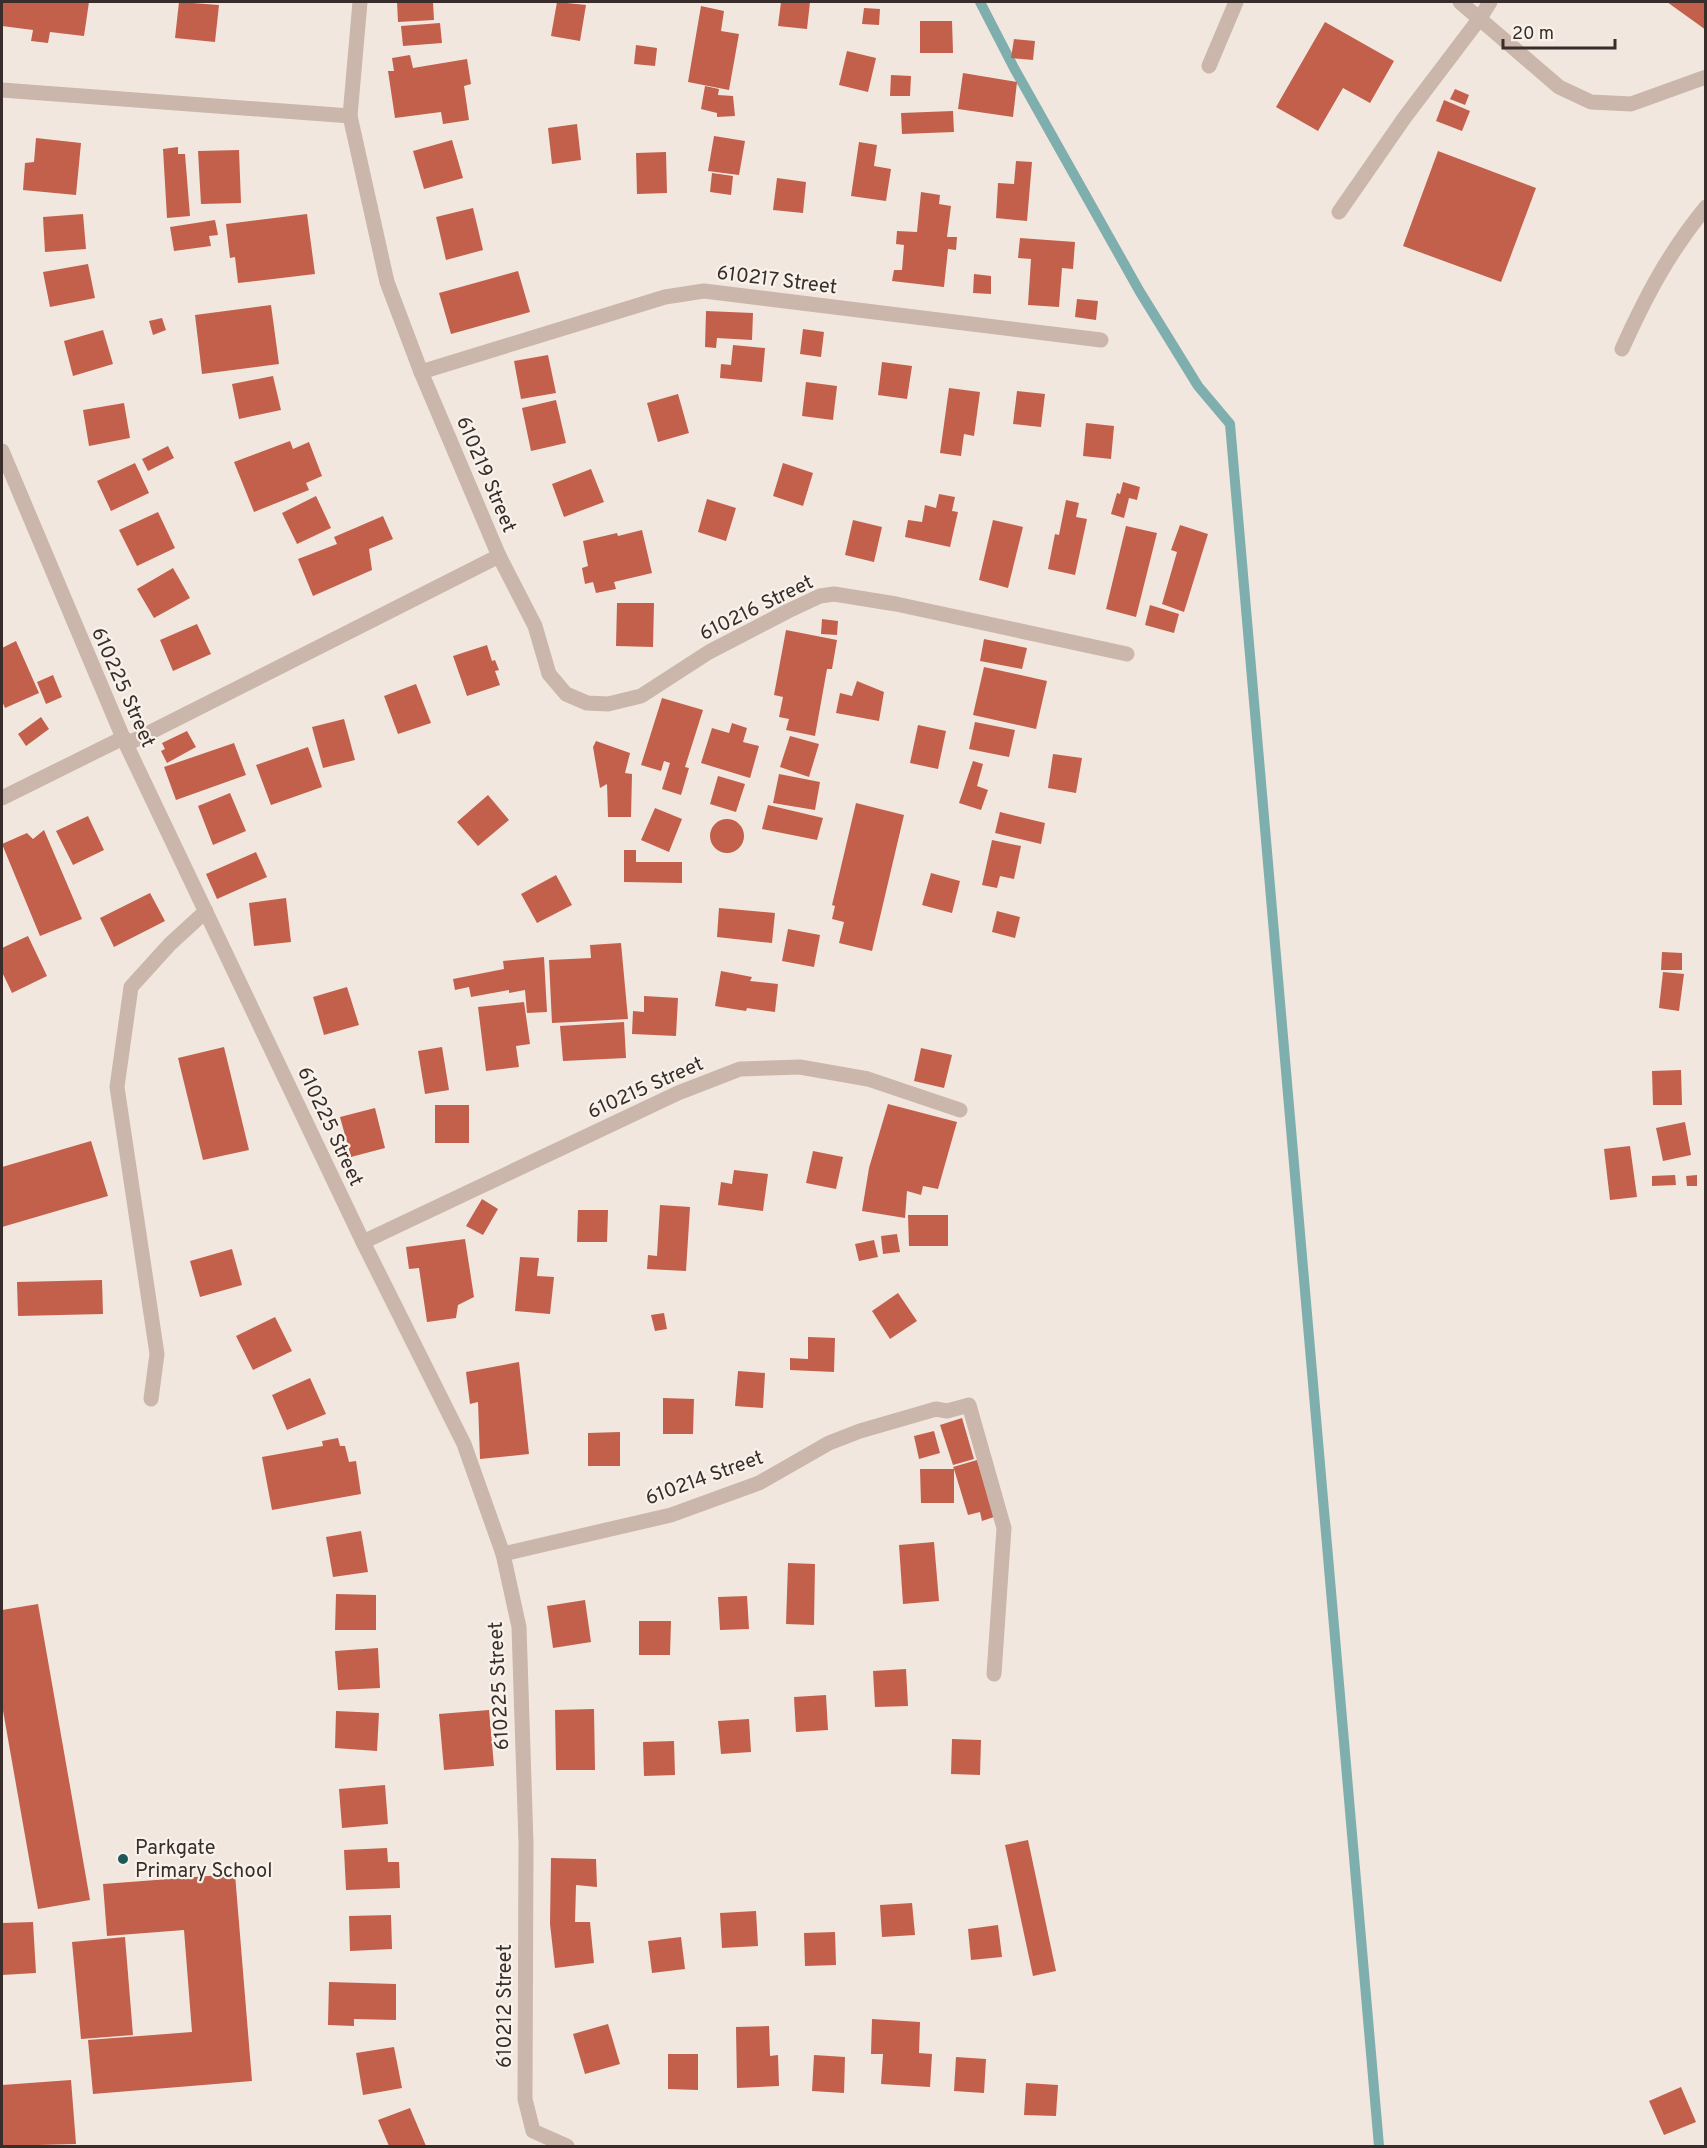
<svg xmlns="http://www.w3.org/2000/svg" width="1707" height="2148" viewBox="0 0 1707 2148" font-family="Overpass,sans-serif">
<rect width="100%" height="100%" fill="#f2e7de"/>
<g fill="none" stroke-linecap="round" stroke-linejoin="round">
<path stroke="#7eaead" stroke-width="10" d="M980 2 1014 68 1140 292 1198 386 1230 424 1379 2146"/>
</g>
<g fill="#c2604c">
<path d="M2 2H89L84 36 50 32 48 43 31 41 33 30 2 26Z"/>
<path d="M179 2 219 5 215 42 175 38Z"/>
<path d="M397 2H433L434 20 398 22Z"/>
<path d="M557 2 586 5 580 41 551 36Z"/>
<path d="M781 2H810L807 29 778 26Z"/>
<path d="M1667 2H1706V30Z"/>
<path d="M701 6 724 11 721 31 739 34 729 90 688 82Z"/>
<path d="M864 8 880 9 879 25 862 24Z"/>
<path d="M920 21H952L953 53H920Z"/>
<path d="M1325 22 1394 61 1370 103 1343 88 1318 131 1276 107Z"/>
<path d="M440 23 442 43 403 46 401 26Z"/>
<path d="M1014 39 1035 41 1033 60 1011 58Z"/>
<path d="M636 45 657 48 655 66 634 64Z"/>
<path d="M847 51 876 58 868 92 839 85Z"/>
<path d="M410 55 413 68 467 59 471 84 464 86 469 120 443 124 441 112 395 118 388 71H394L392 58Z"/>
<path d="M963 73 1017 82 1013 117 958 109Z"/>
<path d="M891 75 911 76 910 96H890Z"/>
<path d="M705 86 719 89 718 95 733 96 735 116 717 117V113L701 109Z"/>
<path d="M1455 89 1469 95 1465 105 1450 99Z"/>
<path d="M1444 100 1470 111 1462 131 1436 121Z"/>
<path d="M953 111 954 132 902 134 901 113Z"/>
<path d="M577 124 581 160 552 164 548 128Z"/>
<path d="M714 136 745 141 739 175 708 171Z"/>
<path d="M36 138 81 143 76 195 23 190 25 163 34 162Z"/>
<path d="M452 140 463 178 424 189 413 151Z"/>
<path d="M859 142 877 145 874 166 891 169 886 201 851 196Z"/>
<path d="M178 147V154H185L190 216 167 218 163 149Z"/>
<path d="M239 150 241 203 201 204 198 151Z"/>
<path d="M1438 151 1536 188 1501 282 1403 246Z"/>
<path d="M666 152 667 193 637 194 636 153Z"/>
<path d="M1016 161 1032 162 1027 221 996 218 998 183 1014 184Z"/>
<path d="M712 173 733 176 731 195 710 192Z"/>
<path d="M777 178 806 182 803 213 773 210Z"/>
<path d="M921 192 940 195 939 204 951 206 947 237H957L956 250 948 249 944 287 892 281 894 270H902L904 245 896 244 897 231 917 232Z"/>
<path d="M473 208 483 250 446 260 436 217Z"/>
<path d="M83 214 86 249 45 252 43 217Z"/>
<path d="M307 214 315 274 238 283 235 257 230 258 226 224Z"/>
<path d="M215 220 218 235 209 236 211 246 174 251 170 227Z"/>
<path d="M1020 238 1075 242 1073 269 1062 268 1059 307 1028 305 1031 259 1018 258Z"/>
<path d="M88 264 95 298 50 307 43 272Z"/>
<path d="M518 271 530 312 451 334 439 293Z"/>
<path d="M974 274 991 276V294L973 293Z"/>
<path d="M1077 299 1098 301 1096 320 1075 317Z"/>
<path d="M271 305 279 364 202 374 195 315Z"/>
<path d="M706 311 753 313 752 340 717 338 716 348 705 347Z"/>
<path d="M162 318 166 330 153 335 149 321Z"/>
<path d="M803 329 824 332 821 357 800 354Z"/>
<path d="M103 330 113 364 73 376 64 341Z"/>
<path d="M733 345 765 348 762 382 720 378 721 364 731 365Z"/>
<path d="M548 355 556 393 521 399 514 361Z"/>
<path d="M882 362 912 366 907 399 878 395Z"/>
<path d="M273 376 281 410 239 419 232 384Z"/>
<path d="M806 382 837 386 833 420 802 416Z"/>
<path d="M949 388 980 392 974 436 964 434 961 456 940 453Z"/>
<path d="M1017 391 1045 394 1041 427 1013 424Z"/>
<path d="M678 394 689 433 658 442 647 403Z"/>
<path d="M556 400 566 443 531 451 522 408Z"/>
<path d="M124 403 130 438 89 446 83 410Z"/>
<path d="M1086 423 1114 426 1111 459 1083 456Z"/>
<path d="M290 441 293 449 309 442 322 476 306 483 309 490 254 512 234 462Z"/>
<path d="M168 446 174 458 148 471 142 459Z"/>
<path d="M135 463 149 493 111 511 97 481Z"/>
<path d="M783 463 813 473 803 506 773 496Z"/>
<path d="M591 469 604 502 564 517 552 484Z"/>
<path d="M1123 482 1140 487 1137 500 1129 498 1124 518 1111 514 1117 493 1120 494Z"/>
<path d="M939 494 955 497 952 511 958 512 950 547 905 537 908 520 922 522 925 505 936 508Z"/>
<path d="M316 496 331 528 297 544 282 513Z"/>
<path d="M707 499 736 508 726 541 698 532Z"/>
<path d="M1066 500 1079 503 1076 517 1087 519 1075 575 1048 569 1055 534 1059 535Z"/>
<path d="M158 512 175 548 137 566 119 530Z"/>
<path d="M383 516 393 539 369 549 372 570 313 596 298 559 337 544 334 537Z"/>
<path d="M853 520 882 527 874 562 845 555Z"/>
<path d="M993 520 1023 527 1008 588 979 580Z"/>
<path d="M1180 525 1208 534 1184 612 1162 604 1177 552 1171 550Z"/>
<path d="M1126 526 1157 533 1136 617 1106 609Z"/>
<path d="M642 530 652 573 614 582 616 589 596 593 593 582 585 584 582 568 588 566 583 541 617 533 618 536Z"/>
<path d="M173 568 190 598 154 618 137 589Z"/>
<path d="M617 603H654L653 647 616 646Z"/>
<path d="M1150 605 1179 614 1174 633 1145 625Z"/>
<path d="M822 619 838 621 837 635 821 634Z"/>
<path d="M197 624 211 654 173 671 160 640Z"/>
<path d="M786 630 837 640 832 669H827L815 736 786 730 789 719 779 717 783 697 774 695Z"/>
<path d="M984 639 1027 648 1022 669 980 661Z"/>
<path d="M16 641 39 693 5 708 2 701V648Z"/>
<path d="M487 645 492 661 495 660 499 670 495 671 500 685 467 696 453 656Z"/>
<path d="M984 667 1047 681 1036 729 973 715Z"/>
<path d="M53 675 62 697 46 704 37 682Z"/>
<path d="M857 681 884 692 879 721 836 713 840 693 852 696Z"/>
<path d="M416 684 431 723 398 734 384 696Z"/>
<path d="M662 698 703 710 685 767 689 768 681 795 662 789 670 763 664 761 661 771 641 765Z"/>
<path d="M41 717 49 729 26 746 18 734Z"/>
<path d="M344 719 355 760 323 768 312 727Z"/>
<path d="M975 722 1015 730 1009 757 969 749Z"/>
<path d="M732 723 747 728 743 742 759 746 750 778 701 763 712 728 729 733Z"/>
<path d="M918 725 946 731 938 769 910 763Z"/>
<path d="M187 731 196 747 167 763 161 751 165 749 162 743Z"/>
<path d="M790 736 819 744 809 777 780 767Z"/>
<path d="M596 741 630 753 625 773 632 774 631 817H608L607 784 600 788 593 747Z"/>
<path d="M234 743 246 775 176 800 164 767Z"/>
<path d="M308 747 322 787 271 805 256 765Z"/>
<path d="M1053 754 1082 758 1076 793 1048 788Z"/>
<path d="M973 761 983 764 977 786 988 790 981 810 959 803Z"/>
<path d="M779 774 820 782 815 810 773 803Z"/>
<path d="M718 776 745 784 736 812 710 804Z"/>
<path d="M230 793 246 831 213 845 198 806Z"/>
<path d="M488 795 509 820 478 846 457 822Z"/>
<path d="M856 803 904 815 872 951 839 943 844 922 832 919 835 906 832 905Z"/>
<path d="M768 805 823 818 817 840 762 829Z"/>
<path d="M655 808 682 819 669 852 641 840Z"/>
<path d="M1000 812 1045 823 1041 844 995 833Z"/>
<path d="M88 816 104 850 73 865 56 831Z"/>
<circle cx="727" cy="836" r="17"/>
<path d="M44 830 82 919 40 936 2 844 27 833 33 839Z"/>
<path d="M992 840 1021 846 1014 879 1000 876 997 888 982 885Z"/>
<path d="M624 850H636V862H682V883L624 882Z"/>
<path d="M256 852 267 877 217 899 206 874Z"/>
<path d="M931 873 960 881 952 913 922 905Z"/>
<path d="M556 875 572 905 537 923 521 894Z"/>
<path d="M150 893 165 921 114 947 100 918Z"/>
<path d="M286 898 291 942 254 946 249 903Z"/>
<path d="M719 908 775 913 772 943 717 937Z"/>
<path d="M997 911 1020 917 1015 938 992 932Z"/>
<path d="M788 929 820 935 814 967 782 961Z"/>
<path d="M28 936 47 976 12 993 2 972V948Z"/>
<path d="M621 943 628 1019 552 1023 549 960 591 958 590 945Z"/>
<path d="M1662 952 1682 953V970H1661Z"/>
<path d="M544 957 547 1012 527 1013 525 990 509 993V990L471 997 469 987 455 990 453 979 504 969 503 961Z"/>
<path d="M721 971 752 977 750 981 778 984 775 1012 747 1008 746 1011 715 1006Z"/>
<path d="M1663 972 1684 974 1679 1011 1659 1008Z"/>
<path d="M347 987 359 1025 324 1035 313 997Z"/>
<path d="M644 996 678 998 676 1036 632 1034 633 1011 644 1012Z"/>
<path d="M524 1002 530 1044 516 1046 519 1067 486 1071 478 1007Z"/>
<path d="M624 1022 626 1058 563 1061 560 1026Z"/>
<path d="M224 1047 249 1150 203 1160 178 1058Z"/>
<path d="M442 1047 449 1090 425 1094 418 1051Z"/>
<path d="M921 1048 952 1055 944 1088 914 1081Z"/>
<path d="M1681 1070 1682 1105H1653L1652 1071Z"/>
<path d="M888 1104 957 1122 938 1189 923 1186 921 1195 907 1191 905 1218 862 1211 869 1168Z"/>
<rect x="435" y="1105" width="34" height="38"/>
<path d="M375 1108 385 1148 351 1157 340 1117Z"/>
<path d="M1685 1122 1691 1155 1663 1161 1656 1128Z"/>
<path d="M91 1141 108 1196 2 1227V1167Z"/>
<path d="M1630 1146 1637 1197 1610 1200 1604 1149Z"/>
<path d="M813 1151 843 1157 836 1189 806 1183Z"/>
<path d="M734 1170 768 1174 763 1211 718 1205 721 1182 732 1184Z"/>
<path d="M1675 1175 1676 1185 1652 1186V1176Z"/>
<path d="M1697 1175V1186H1687L1686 1176Z"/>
<path d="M482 1199 498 1209 483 1235 466 1226Z"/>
<path d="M660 1205 690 1207 686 1271 647 1269 648 1255 657 1256Z"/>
<path d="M578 1210H608L607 1242H577Z"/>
<path d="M908 1215H948V1246H909Z"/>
<path d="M897 1234 900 1252 883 1254 881 1236Z"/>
<path d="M465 1239 474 1297 458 1305 456 1318 427 1322 419 1268 409 1269 406 1247Z"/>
<path d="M874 1240 878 1257 859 1261 855 1244Z"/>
<path d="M232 1249 242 1285 200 1297 190 1261Z"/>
<path d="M520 1257 539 1258 537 1276 554 1277 550 1314 515 1311Z"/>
<path d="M102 1280 103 1314 18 1316 17 1282Z"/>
<path d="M898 1293 917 1321 890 1339 872 1311Z"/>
<path d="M664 1313 667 1329 655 1331 651 1315Z"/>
<path d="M275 1317 292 1351 253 1370 236 1336Z"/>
<path d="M808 1337 835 1338 834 1372 790 1370V1358L808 1359Z"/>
<path d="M519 1362 529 1454 480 1459 478 1402 470 1404 466 1372Z"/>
<path d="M738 1371 765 1373 763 1408 735 1406Z"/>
<path d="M310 1378 326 1414 287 1430 272 1395Z"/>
<path d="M663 1398 694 1399 693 1434H663Z"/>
<path d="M962 1418 974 1459 953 1465 940 1425Z"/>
<path d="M934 1431 940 1453 919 1459 914 1436Z"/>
<path d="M620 1432V1466H588V1433Z"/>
<path d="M338 1438 340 1446H345L349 1462 356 1461 361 1494 272 1510 262 1457 323 1446 322 1441Z"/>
<path d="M977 1460 994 1517 982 1521 980 1512 968 1515 954 1469V1503H921L920 1469H954L953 1467Z"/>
<path d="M361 1531 368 1572 333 1577 326 1537Z"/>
<path d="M934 1542 939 1601 903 1604 899 1545Z"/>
<path d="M788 1563 815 1564 814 1625 786 1624Z"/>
<path d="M336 1594 376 1595V1630H335Z"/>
<path d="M747 1596 749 1629 720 1630 718 1597Z"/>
<path d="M585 1600 591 1642 553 1648 547 1606Z"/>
<path d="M38 1604 90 1900 38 1909 2 1705V1610Z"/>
<path d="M639 1621H671L670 1655H639Z"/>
<path d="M378 1648 380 1688 338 1690 335 1651Z"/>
<path d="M906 1669 908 1706 875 1707 873 1671Z"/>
<path d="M826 1695 828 1730 796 1732 794 1697Z"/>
<path d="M594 1709 595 1770H556L555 1710Z"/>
<path d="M489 1710 494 1766 444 1770 439 1714Z"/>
<path d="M336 1711 379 1713 377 1751 335 1748Z"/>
<path d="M749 1719 751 1752 721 1754 718 1721Z"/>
<path d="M952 1739 981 1740 980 1775 951 1774Z"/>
<path d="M674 1741 675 1775 644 1776 643 1742Z"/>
<path d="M385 1785 388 1824 342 1828 339 1789Z"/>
<path d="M1028 1840 1056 1971 1033 1976 1005 1845Z"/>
<path d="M387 1848 388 1862H399L400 1888 346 1890 344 1850Z"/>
<path d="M551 1858 596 1859 597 1887 576 1885 575 1922H590L594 1963 555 1968 550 1924Z"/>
<path d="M235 1874 252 2081 93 2094 88 2040 192 2032 184 1930 107 1936 103 1884Z"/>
<path d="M912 1903 915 1935 882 1937 880 1905Z"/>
<path d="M756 1911 758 1946 722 1948 720 1913Z"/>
<path d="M391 1915 392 1949 350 1951 349 1916Z"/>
<path d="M33 1922 36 1973 2 1975V1923Z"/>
<path d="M998 1925 1002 1957 971 1960 968 1929Z"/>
<path d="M835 1932 836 1965 805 1966 804 1933Z"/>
<path d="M125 1937 133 2035 81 2039 72 1942Z"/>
<path d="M681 1937 685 1969 652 1973 648 1941Z"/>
<path d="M329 1982 396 1984V2020L354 2019V2026L328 2025Z"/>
<path d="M872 2019 920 2022 919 2053 932 2054 930 2087 881 2084 883 2054H871Z"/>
<path d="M608 2024 620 2064 585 2074 573 2034Z"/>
<path d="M769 2026 770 2056 778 2055 779 2086 737 2088 736 2027Z"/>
<path d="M394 2047 402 2088 363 2095 356 2053Z"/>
<path d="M668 2054H698V2090L668 2089Z"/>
<path d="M814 2055 845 2057 844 2093 812 2091Z"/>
<path d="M956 2057 986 2059 984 2093 954 2091Z"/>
<path d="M71 2080 76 2144 2 2146V2085Z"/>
<path d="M1026 2083 1058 2085 1056 2116 1024 2115Z"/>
<path d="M1681 2087 1696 2122 1664 2135 1649 2101Z"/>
<path d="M410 2108 426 2146H389L378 2120Z"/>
</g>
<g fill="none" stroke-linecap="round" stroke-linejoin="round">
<g stroke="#cab6aa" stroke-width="15">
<path d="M1460 2 1559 87 1591 102 1631 104 1706 77"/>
<path d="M1209 66 1236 2"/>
<path d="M2 90 350 116"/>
<path d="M1339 212 1405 117 1480 18 1490 2"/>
<path d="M1622 349C1646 296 1669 252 1706 207"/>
<path d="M421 372 665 297 704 291 1101 340"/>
<path d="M2 451 124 740 363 1242 464 1444 503 1554 519 1627 526 1843 525 2099 533 2131 567 2146"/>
<path d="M499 556 535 626 549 674 566 694 587 703 608 704 641 696 709 652 788 611 820 596 834 594 896 604 1127 654"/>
<path d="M2 798 123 738 131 742 499 556 421 372 387 282 350 116 360 2"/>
<path d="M363 1242 678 1093 740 1069 800 1067 868 1079 960 1110"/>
<path d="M151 1399 157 1354 117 1087 131 987 170 944 206 911"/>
<path d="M503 1554 671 1515 759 1483 829 1443 860 1431 936 1409 947 1411 969 1405 1004 1528 994 1674"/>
</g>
</g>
<circle fill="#205857" stroke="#f9f2eb" stroke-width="2" cx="123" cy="1859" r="6"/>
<g text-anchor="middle" stroke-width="4.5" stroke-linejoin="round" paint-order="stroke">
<g font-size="20" fill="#382d2a" stroke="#f9f2eb">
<text transform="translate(777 279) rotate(7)" y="7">610217 Street</text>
<text transform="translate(487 474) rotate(67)" y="7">610219 Street</text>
<text transform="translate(756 607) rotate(-26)" y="7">610216 Street</text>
<text transform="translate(124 687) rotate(66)" y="7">610225 Street</text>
<text transform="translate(645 1087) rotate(-24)" y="7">610215 Street</text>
<text transform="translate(331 1126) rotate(65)" y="7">610225 Street</text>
<text transform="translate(704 1477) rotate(-20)" y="7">610214 Street</text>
<text transform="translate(498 1686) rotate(-93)" y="7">610225 Street</text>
<text transform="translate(504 2006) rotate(-90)" y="7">610212 Street</text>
</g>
<g font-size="20" fill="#382d2a" stroke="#f9f2eb" text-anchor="start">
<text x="135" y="1854">Parkgate<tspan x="135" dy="23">Primary School</tspan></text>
</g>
</g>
<rect width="1707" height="2148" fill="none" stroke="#382d2a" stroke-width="6"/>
<path d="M1503 39v9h112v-9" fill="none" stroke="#382d2a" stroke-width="3"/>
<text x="1512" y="39" font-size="18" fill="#382d2a" stroke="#f9f2eb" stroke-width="4.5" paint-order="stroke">20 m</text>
</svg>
